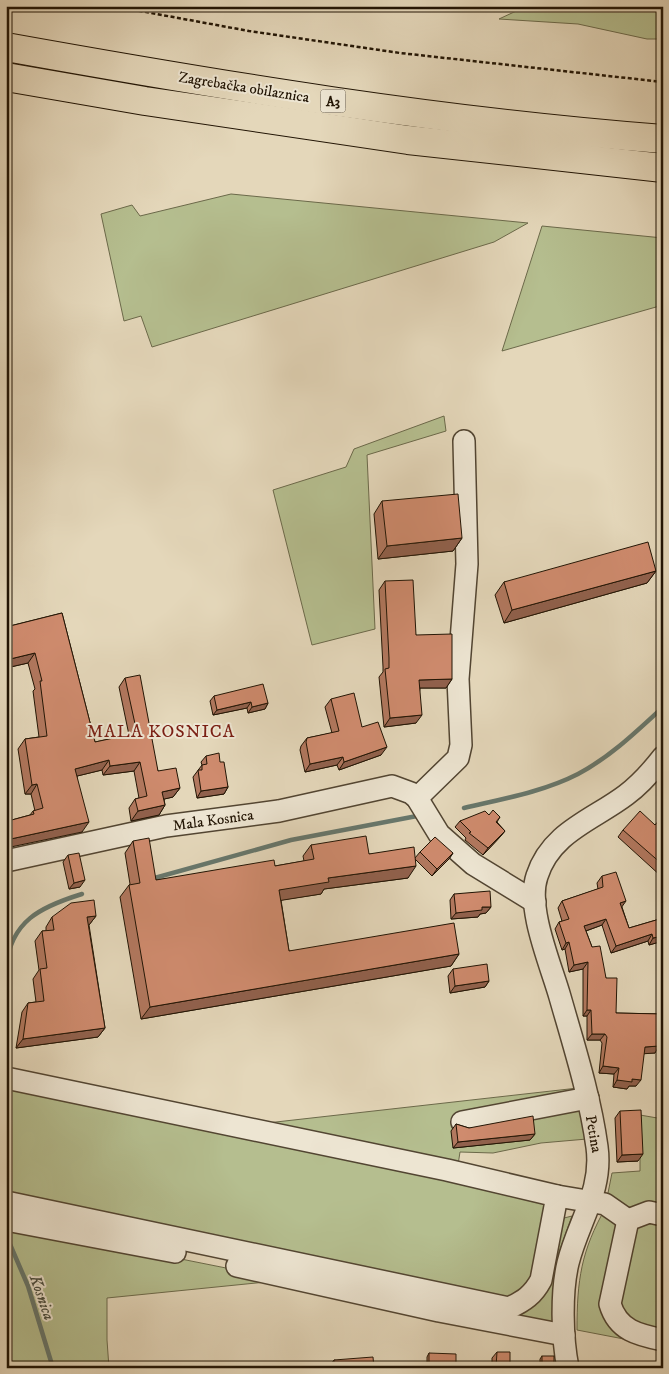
<svg xmlns="http://www.w3.org/2000/svg" width="669" height="1374" viewBox="0 0 669 1374" font-family="'IM FELL DW Pica',serif">
<rect width="100%" height="100%" fill="#e4d7ba"/>
<filter id="stains"><feTurbulence type="fractalNoise" baseFrequency=".004" numOctaves="4"/><feColorMatrix values="0 0 0 0 .2 0 0 0 0 .09 0 0 0 0 .02 0 0 0 .5 -.17"/></filter>
<radialGradient id="worn" r=".72"><stop offset=".6" stop-color="#630" stop-opacity="0"/><stop offset="1" stop-color="#630" stop-opacity=".3"/></radialGradient>
<g fill="#b5be8f" stroke="#6b694a">
<path d="M527 6H663V39H647L578 24 499 19Z"/>
<path d="M231 194 528 223 494 242 152 347 141 316 124 321 101 214 132 205 140 216Z"/>
<path d="M542 226 663 238V305L502 351Z"/>
<path d="M444 416 446 431 367 455 375 629 312 645 273 490 346 467 354 449Z"/>
<path d="M6 1085 536 1196 546 1207 531 1286 502 1301 6 1195Z"/>
<path d="M578 1088 587 1139 541 1143 493 1153 460 1152 458 1165 267 1123Z"/>
<path d="M640 1115 663 1119V1209L621 1207 607 1198 612 1173 640 1171Z"/>
<path d="M606 1207 620 1224 606 1296 629 1340 577 1330C577 1280 581 1251 606 1207Z"/>
<path d="M572 1216 554 1266 553 1325 505 1315 516 1313 560 1219Z"/>
<path d="M663 1219V1334L635 1328 616 1296 632 1228Z"/>
<path d="M6 1224 286 1280 107 1298V1340L109 1368H6Z"/>
</g>
<g fill="none" stroke-linecap="round" stroke-linejoin="round">
<g stroke="#67776c" stroke-width="4.5">
<path d="M464 808C502 799 543 792 578 774 610 757 637 731 663 707"/>
<path d="M151 879 291 840 417 816"/>
<path d="M6 967C11 921 40 907 82 894"/>
<path d="M6 1235 28 1286 53 1368"/>
</g>
<g stroke="#524532" stroke-width="24">
<g id="minor">
<path d="M417 798 458 758 461 745 458 679 467 564 464 441"/>
<path d="M6 861 166 826 279 811 392 786 411 793 417 798 439 834 473 864 535 902"/>
<path d="M6 1078 447 1170 557 1196 541 1280C533 1295 524 1301 509 1308L6 1202"/>
<path d="M462 1122 588 1098"/>
<path d="M557 1196 605 1204 628 1220"/>
<path d="M663 1215 649 1212 628 1220 610 1304C618 1331 639 1335 663 1340"/>
<path d="M6 1220 175 1252"/>
<path d="M237 1266 439 1311 564 1335"/>
<path d="M568 1368C562 1338 561 1292 568 1263 578 1222 603 1191 597 1147 590 1096 574 1046 560 997 551 965 526 908 537 876 551 832 593 820 626 795 641 784 652 771 663 757"/>
</g>
</g>
<g stroke="#211404" stroke-width="30">
<g id="highway">
<path d="M6 47C223 86 442 122 663 139"/>
<path d="M6 77 145 101 408 140 663 168"/>
</g>
</g>
<path stroke="#211404" stroke-width="2.5" stroke-dasharray="4 2.5" stroke-linecap="butt" d="M113 6 249 31 400 53 663 82"/>
<use href="#minor" stroke="#ede5d2" stroke-width="21"/>
<use href="#highway" stroke="#e4d7ba" stroke-width="28"/>
</g>
<g fill="#b2785f" stroke="#211404">
<path d="M382 501 462 538 453 551 378 559 374 514Z"/>
<path d="M656 571 647 583 504 623 495 595 504 582Z"/>
<path d="M385 581 416 635 452 679 446 688H420L416 723 384 727 379 677 383 672V667L379 590Z"/>
<path d="M62 613 95 742 129 735 119 687 125 678 158 771 180 788 173 797 164 799 165 805 159 815 131 821 129 808 135 799 139 798 134 771 103 775 102 770 77 776 82 832 8 821 30 815 33 811H35L31 794H25L18 749 25 739 39 737 33 691 35 689 28 663 6 668V627Z"/>
<path d="M214 696 268 703 265 709 248 713 247 708 213 715 210 701Z"/>
<path d="M331 699 362 727 381 755 339 770 337 765 305 772 300 750 301 746 307 738 332 733 325 707Z"/>
<path d="M206 756 220 762 228 787 224 794 197 798 193 777 202 765 201 762Z"/>
<path d="M489 815 500 817 497 822 505 831 500 837 483 855 465 840 466 838 455 827 460 821Z"/>
<path d="M663 816V880L662 877 618 837 623 830 655 825Z"/>
<path d="M133 841 156 880 275 866 304 861 303 856 311 845 369 854 415 858 420 852 453 853 449 859 432 876 415 859 408 878 324 889 321 894 281 900 289 951 459 954 451 966 141 1019 120 897 129 885 130 884 125 853Z"/>
<path d="M68 855 80 887 69 889 63 862Z"/>
<path d="M602 876 622 907 629 928 663 918V941L649 945 648 941 611 953 602 925 586 931 592 947 606 978 616 1013 660 1014 659 1003 663 998V1033H659L655 1053H644L636 1086H629L627 1089 613 1087 614 1074 599 1073 602 1043 600 1040H587V1016H583V969L569 972 565 949 562 950 555 929 559 922 562 921 558 908 562 901 598 889 597 883Z"/>
<path d="M454 894 491 907 486 913 480 914 478 917 451 919 450 900Z"/>
<path d="M96 916 89 925 105 1028 98 1037 16 1048 22 1012 28 1003 36 1002 33 979 39 970 35 941 42 931H46V927L52 917Z"/>
<path d="M453 969 489 981 485 987 450 993 448 976Z"/>
<path d="M620 1111 638 1161 617 1162 615 1118Z"/>
<path d="M456 1124 469 1128 535 1134 530 1140 453 1148 451 1131Z"/>
<path d="M497 1352 510 1368H486L487 1367H492V1358Z"/>
<path d="M429 1353 456 1365 460 1368H427V1357Z"/>
<path d="M542 1356 554 1368H540V1359Z"/>
<path d="M334 1360 374 1368H332L331 1364Z"/>
</g>
<g fill="#91614d" stroke="#211404">
<path d="M462 538 453 551 378 559 387 546Z"/>
<path d="M656 571 647 583 504 623 512 610Z"/>
<path d="M35 653 28 663 6 668V660Z"/>
<path d="M452 679 446 688H413L419 680Z"/>
<path d="M251 702 247 708 213 715 217 710Z"/>
<path d="M268 703 265 709 248 713 252 707Z"/>
<path d="M422 715 416 723 384 727 390 718Z"/>
<path d="M387 747 381 755 339 770 344 762Z"/>
<path d="M343 757 337 765 305 772 310 764Z"/>
<path d="M109 760 102 770 69 778 75 769Z"/>
<path d="M140 762 134 771 103 775 110 766Z"/>
<path d="M37 784 31 794H25L32 785Z"/>
<path d="M228 787 224 794 197 798 201 791Z"/>
<path d="M180 788 173 797 156 801 162 792Z"/>
<path d="M165 805 159 815 131 821 138 811Z"/>
<path d="M89 822 82 832 6 848V840Z"/>
<path d="M505 831 500 837 483 855 488 848Z"/>
<path d="M453 853 449 859 432 876 437 869Z"/>
<path d="M416 866 408 878 324 889 321 894 271 902 279 890 328 878Z"/>
<path d="M85 880 80 887 69 889 74 883Z"/>
<path d="M626 901 621 908 620 903Z"/>
<path d="M482 907H491L486 913 480 914 478 917 451 919 456 913Z"/>
<path d="M96 916 89 925 81 926 87 917Z"/>
<path d="M606 919 602 925 580 933 584 926Z"/>
<path d="M652 934 648 941 611 953 616 946Z"/>
<path d="M663 936V941L649 945 653 938Z"/>
<path d="M569 942 565 949 562 950 566 943Z"/>
<path d="M459 954 451 966 141 1019 150 1007Z"/>
<path d="M588 962 583 969 569 972 574 965Z"/>
<path d="M489 981 485 987 450 993 455 986Z"/>
<path d="M587 1010H591L587 1016H583Z"/>
<path d="M658 1027H663V1033L654 1034Z"/>
<path d="M105 1028 98 1037 16 1048 23 1039Z"/>
<path d="M592 1034H605L600 1040H587Z"/>
<path d="M659 1046 655 1053 640 1054 645 1047Z"/>
<path d="M603 1066 619 1068 614 1074 599 1073Z"/>
<path d="M632 1079 641 1080 636 1086H629L627 1089 613 1087 617 1080Z"/>
<path d="M535 1134 530 1140 453 1148 458 1142Z"/>
<path d="M643 1154 638 1161 617 1162 622 1155Z"/>
</g>
<g fill="#cf8b6e" stroke="#211404">
<path d="M458 494 462 538 387 546 382 501Z"/>
<path d="M648 542 656 571 512 610 504 582Z"/>
<path d="M413 580 416 635 452 634V679L419 680 422 715 390 718 385 669 389 668V658L385 581Z"/>
<path d="M62 613 95 742 137 733 125 678 140 675 158 771 176 768 180 788 162 792 165 805 138 811 135 799 147 796 140 762 110 766 109 760 75 769 89 822 6 840V815L8 821 34 814 33 811 43 808 37 784 32 785 25 739 47 736 40 681H42L35 653 6 660V627Z"/>
<path d="M263 684 268 703 252 707 251 702 217 710 214 696Z"/>
<path d="M354 693 362 727 378 722 387 747 344 762 343 757 310 764 306 742 307 738 339 731 331 699Z"/>
<path d="M219 753 220 762H224L228 787 201 791 198 770H202V765L207 764 206 756Z"/>
<path d="M493 810 500 817 496 822 505 831 488 848 469 833 471 832 460 821 485 811 489 815Z"/>
<path d="M640 811 655 825 663 816V865L623 830Z"/>
<path d="M366 836 369 854 414 847 416 866 328 878 329 882 279 890 289 951 454 923 459 954 150 1007 129 885 140 883 133 841 149 838 156 880 274 860 275 866 314 859 311 845Z"/>
<path d="M435 837 453 853 437 869 420 852Z"/>
<path d="M79 853 85 880 74 883 68 855Z"/>
<path d="M616 872 626 901 620 903 629 928 663 918V936L653 938 652 934 616 946 606 919 584 926 592 947 600 946 606 978H617L616 1013 663 1014V1027H658L659 1046 645 1047 641 1080 632 1079V1082L617 1080 619 1068 603 1066 607 1037 605 1034H592L591 1010H587L588 962 574 965 569 942 566 943 559 922 569 919 562 901 603 887 602 876Z"/>
<path d="M490 891 491 907H482V910L456 913 454 894Z"/>
<path d="M94 900 96 916 87 917 105 1028 23 1039 28 1003 44 1001 40 969 47 968 42 931 54 930 52 917 71 903Z"/>
<path d="M487 964 489 981 455 986 453 969Z"/>
<path d="M641 1110 643 1154 622 1155 620 1111Z"/>
<path d="M533 1116 535 1134 458 1142 456 1124 469 1128Z"/>
<path d="M497 1352H510V1368H487V1367H496Z"/>
<path d="M429 1353 456 1354V1365H460V1368H429Z"/>
<rect x="542" y="1356" width="12" height="12"/>
<path d="M373 1357 374 1368H334V1360Z"/>
</g>
<g text-anchor="middle" stroke-width="4" stroke-linejoin="round" paint-order="stroke">
<rect fill="#ede5d2" stroke="#5e5342" stroke-width="1" x="320.5" y="89.5" width="25" height="23" rx="4"/>
<g font-size="14" font-weight="bold" fill="#211404">
<text x="333" y="106">A3</text>
</g>
<g font-size="15" fill="#211404" stroke="#ede5d2">
<text transform="translate(244 87) rotate(9)" y="5">Zagrebačka obilaznica</text>
<text transform="translate(213 820) rotate(-8)" y="5">Mala Kosnica</text>
<text transform="translate(594 1134) rotate(80)" y="5">Petina</text>
</g>
<g font-size="16" font-style="italic" fill="#4a4e41" stroke="#ede5d2">
<text transform="translate(43 1297) rotate(71)" y="6">Kosnica</text>
</g>
<g font-size="18" letter-spacing="1" fill="#7a1f14" stroke="#ede5d2">
<text x="161" y="737">MALA KOSNICA</text>
</g>
</g>
<rect width="669" height="1374" fill="none" stroke="#e4d7ba" stroke-width="25"/>
<rect x="8" y="8" width="654" height="1359" fill="none" stroke="#211404" stroke-width="2.5"/>
<rect x="12" y="12" width="644" height="1349" fill="none" stroke="#211404"/>
<rect width="100%" height="100%" filter="url(#stains)"/>
<rect width="100%" height="100%" fill="url(#worn)"/>
</svg>
